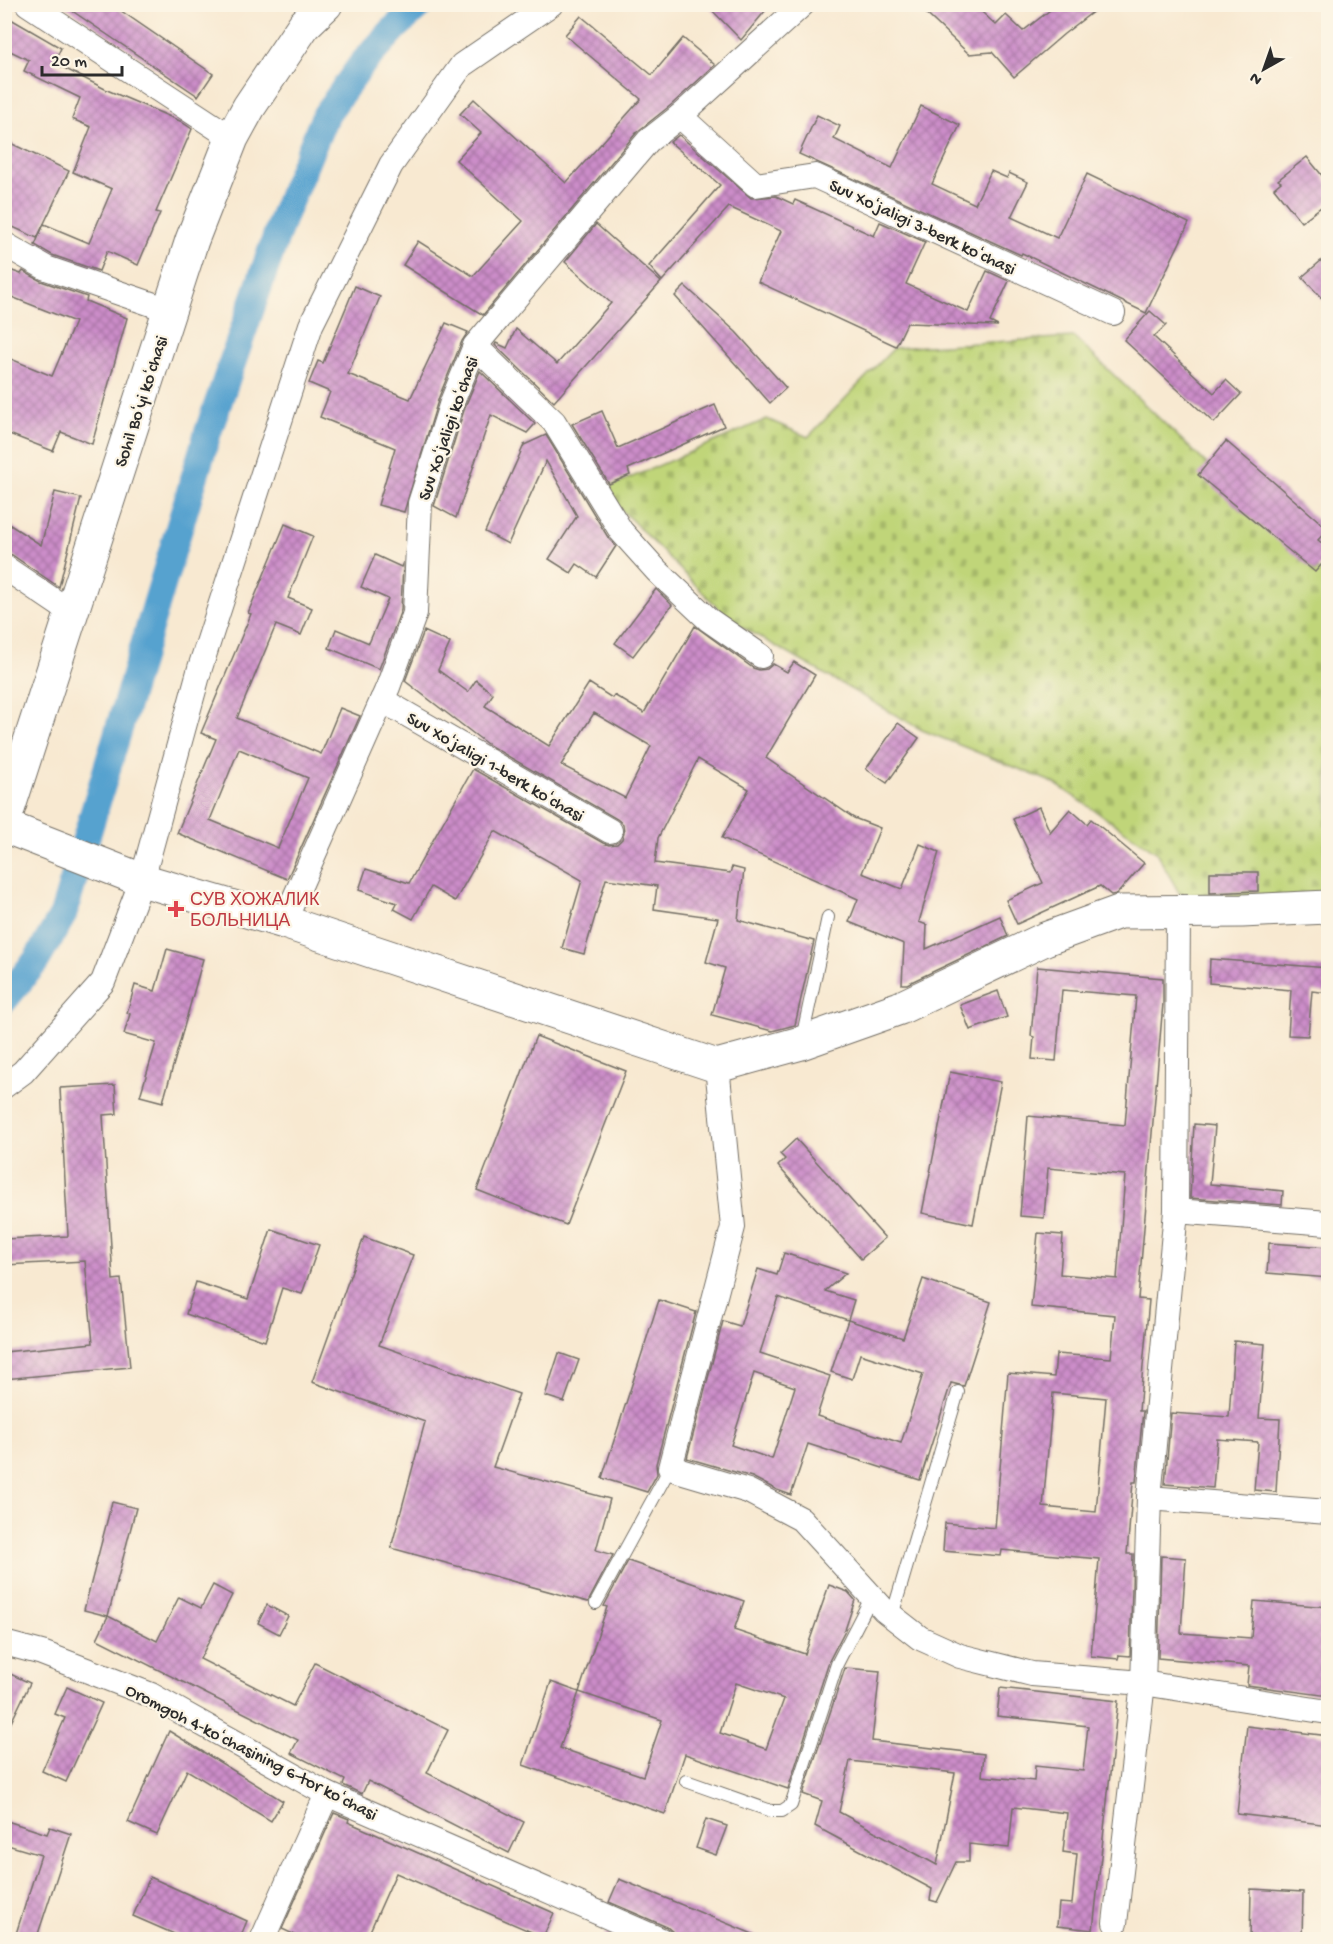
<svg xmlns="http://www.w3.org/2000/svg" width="1333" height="1944" viewBox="0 0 1333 1944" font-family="'Gochi Hand',sans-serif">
<defs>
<pattern id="cemetery-stones" width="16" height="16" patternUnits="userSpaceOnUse" patternTransform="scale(1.5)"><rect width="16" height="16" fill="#c0d579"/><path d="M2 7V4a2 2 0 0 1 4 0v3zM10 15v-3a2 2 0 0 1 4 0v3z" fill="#a5b769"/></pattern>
<pattern id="building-cross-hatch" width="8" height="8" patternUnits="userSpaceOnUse" patternTransform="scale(1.5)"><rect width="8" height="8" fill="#cc8dc9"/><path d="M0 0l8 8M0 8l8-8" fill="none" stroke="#a673a3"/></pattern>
</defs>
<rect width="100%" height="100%" fill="#fcf5e5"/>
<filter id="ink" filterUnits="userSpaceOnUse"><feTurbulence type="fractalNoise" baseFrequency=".0167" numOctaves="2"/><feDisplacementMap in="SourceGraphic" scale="12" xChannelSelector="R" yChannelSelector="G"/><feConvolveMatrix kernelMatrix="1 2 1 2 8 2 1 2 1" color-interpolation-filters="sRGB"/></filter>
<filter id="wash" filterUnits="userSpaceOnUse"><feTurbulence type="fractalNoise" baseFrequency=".008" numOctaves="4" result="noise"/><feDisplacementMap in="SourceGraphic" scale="24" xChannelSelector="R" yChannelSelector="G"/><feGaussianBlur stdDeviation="1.35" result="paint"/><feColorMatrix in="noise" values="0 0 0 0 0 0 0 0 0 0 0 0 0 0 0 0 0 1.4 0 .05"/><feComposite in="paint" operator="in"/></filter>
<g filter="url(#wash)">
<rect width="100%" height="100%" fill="#f8e9d1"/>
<path fill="url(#cemetery-stones)" stroke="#768052" stroke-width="1.5" d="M1074 337 1322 574 1328 577V899L1182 898 1156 852 1054 783 922 730 730 620 602 490 767 419 808 437 894 348Z"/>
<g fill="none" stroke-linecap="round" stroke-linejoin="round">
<path stroke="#57a2cf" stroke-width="28" d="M4 1000 36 961 63 915 208 432 284 214 325 116 361 65 396 27 421 4"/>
</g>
<g id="blocks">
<g fill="url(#building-cross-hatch)" fill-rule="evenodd">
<path d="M62 4H111L213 74 198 96Z"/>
<path d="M706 4H771L741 40Z"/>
<path d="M916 4H973L996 25 1006 15 1023 31 1058 4H1103L1064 34 1014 77 992 52 969 54Z"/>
<path d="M4 15 61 48 54 63 107 90 180 121 192 129 156 212 160 213 138 265 107 251 99 271 52 255 35 245 44 224 89 243 112 189 73 172 91 127 72 119 80 98 24 71 29 60 4 48Z"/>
<path d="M581 16 652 75 683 38 715 65 671 105 637 132 483 315 403 265 418 241 473 276 523 221 456 160 481 133 460 114 474 99 566 183 641 99 565 35Z"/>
<path d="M921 106 960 125 932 184 975 204 991 171 1007 178 1009 173 1028 182 1011 217 1057 238 1087 174 1189 223 1146 313 1022 253 1021 255 799 154 817 115 840 126 834 139 892 168Z"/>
<path d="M679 135 751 198 776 196 793 204 795 200 874 236 880 222 925 242 906 284 968 312 987 271 1009 281 990 322 998 326 907 323 896 346 758 282 781 231 729 207 662 281 649 266 720 185 670 142Z"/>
<path d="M4 140 69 171 37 238 4 223Z"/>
<path d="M1307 157 1329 184V201L1301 222 1274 188 1281 182 1278 180Z"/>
<path d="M596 224 661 282 554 402 495 345 496 343 507 348 516 329 557 364 611 303 565 262Z"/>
<path d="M1329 254V306L1302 277Z"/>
<path d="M4 268 21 274 23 271 41 281 87 297 86 301 127 318 92 444 61 432 53 451 4 432V356L52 376 75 322 4 294Z"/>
<path d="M355 286 380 297 348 374 410 399 446 323 468 332 462 341 439 397 404 512 378 505 395 448 320 417 330 392 309 383 318 361 323 363Z"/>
<path d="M685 286 736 332 786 388 770 403 675 296Z"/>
<path d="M1150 311 1166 325 1154 337 1214 393 1226 380 1241 394 1214 423 1124 340Z"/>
<path d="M480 371 535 424 527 433 491 415 456 518 434 506 465 407Z"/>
<path d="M715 405 724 426 628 469 630 475 609 484 572 424 602 411 618 448Z"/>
<path d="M546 435 609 539 616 546 596 577 577 564 571 573 549 559 577 516 546 461 508 544 485 532 524 445Z"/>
<path d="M1226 441 1328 529 1318 540 1329 549V556L1315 572 1198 475Z"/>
<path d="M55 492 81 498 59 587 12 555 4 553V521L41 545Z"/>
<path d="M285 524 313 536 288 598 312 608 301 635 276 625 237 718 321 754 340 708 360 716 287 879 177 833 216 739 201 733 251 614 248 613ZM239 749 308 778 278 848 210 820Z"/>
<path d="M375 555 401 567 403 562 401 610 379 669 329 648 336 629 369 643 388 599 361 587Z"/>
<path d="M656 589 672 605 633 656 615 643Z"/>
<path d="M695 626 753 668 759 670 767 669 773 664 787 672 794 662 815 675 766 758 854 818 880 828 862 873 902 889 920 844 939 852 919 922 927 925 926 949 1000 916 1008 936 907 984H902L904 944 849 922 858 899 722 838 749 789 698 759 658 838 655 863 730 873 732 867 744 870 738 920 814 941 795 1025 772 1031 712 1015 725 968 706 962 718 918 654 909 657 886 606 879 584 954 562 948 582 880 495 831 455 901 431 887 413 919 394 909 397 903 359 890 366 869 409 883 473 769 603 843 609 845 617 844 622 839 624 832 623 824 617 819 487 744 405 681 424 631 450 643 438 670 468 692 476 680 493 694 485 706 549 746 589 683 612 698 614 695 644 713ZM594 713 651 746 625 798 561 765Z"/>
<path d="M898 723 919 738 887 783 866 769Z"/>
<path d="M1039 807 1050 832 1070 809 1087 824 1091 819 1144 863 1117 894 1111 895 1100 886 1017 924 1006 900 1043 883 1013 819Z"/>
<path d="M1210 872H1258V891L1210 893Z"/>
<path d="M167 949 203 959 163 1102 140 1096 156 1043 124 1034 130 1014 127 1013 135 985 155 991Z"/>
<path d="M1210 959 1329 968V993L1312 991 1308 1036 1288 1035 1291 990 1209 983Z"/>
<path d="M1037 967 1163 978V1003L1138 1299 1149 1300 1139 1411H1143L1136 1482H1133L1127 1554H1133L1130 1656 1119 1655 1118 1659 1091 1656 1099 1559 1002 1550 1001 1556 943 1551 945 1523 995 1528 1008 1373 1054 1377 1056 1354 1111 1358 1115 1315 1031 1307 1038 1233 1063 1235 1060 1274 1117 1279 1125 1175 1048 1168 1044 1218 1020 1216 1028 1116 1125 1125 1136 996 1062 990 1056 1061 1032 1059 1034 1037 1031 1036ZM1053 1393 1106 1398 1096 1512 1043 1507Z"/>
<path d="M998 991 1007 1017 970 1030 960 1005Z"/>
<path d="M536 1036 626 1071 566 1225 477 1190Z"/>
<path d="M950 1072 1001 1082 973 1224 922 1213Z"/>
<path d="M115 1085 117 1114 103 1115 113 1280 121 1279 130 1367 4 1379V1352L93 1343 85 1261 4 1265V1239L68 1236 60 1088Z"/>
<path d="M1194 1124 1215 1126 1210 1184 1283 1191 1282 1205 1190 1198Z"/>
<path d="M796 1139 885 1238 861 1259 778 1166 785 1159 780 1154Z"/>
<path d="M271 1229 319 1245 302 1294 282 1288 265 1341 186 1314 196 1282 248 1299Z"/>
<path d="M364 1237 413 1255 379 1345 519 1394 493 1467 610 1499 596 1550 613 1555 588 1602 391 1548 425 1422 312 1382Z"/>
<path d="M1269 1243 1329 1247V1278L1267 1273Z"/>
<path d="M784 1253 846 1273 825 1291 854 1300 848 1320 903 1338 923 1279 991 1302 964 1386 951 1383 920 1480 808 1444 791 1495 777 1490 752 1477 687 1458 723 1321 740 1326 758 1269 777 1275ZM778 1297 848 1320 831 1372 852 1379 860 1354 923 1374 901 1443 817 1416 830 1376 760 1353ZM754 1373 795 1387 772 1459 731 1445Z"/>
<path d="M659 1300 696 1312 656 1464 657 1474 647 1492 602 1478Z"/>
<path d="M1234 1341 1265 1344 1259 1418 1280 1419 1276 1492 1254 1490 1258 1442 1217 1439 1213 1488 1165 1484 1171 1413 1229 1417Z"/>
<path d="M559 1353 579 1360 564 1402 545 1396Z"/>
<path d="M112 1502 136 1508 108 1616 84 1610Z"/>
<path d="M1161 1556 1186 1558 1181 1633 1251 1638 1254 1601 1329 1607V1696L1247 1685 1249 1666 1158 1658Z"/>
<path d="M628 1561 744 1601 734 1630 805 1654 829 1585 848 1592 855 1600 845 1630 829 1661 788 1789 685 1754 665 1814 523 1765 551 1682 579 1692 607 1607 604 1606ZM736 1683 784 1699 766 1749 720 1733ZM579 1692 662 1720 643 1776 560 1748Z"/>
<path d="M213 1585 232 1595 200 1659 293 1706 315 1663 448 1730 427 1773 524 1822 509 1853 368 1781 362 1794 343 1785 345 1780 291 1753 298 1740 97 1639 108 1616 157 1641 179 1597 201 1608Z"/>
<path d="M267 1605 288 1616 279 1634 258 1623Z"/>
<path d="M845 1668 880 1671 872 1741 984 1754 982 1776 1034 1781 1035 1766 1083 1771 1088 1726 997 1716 1000 1688 1118 1701 1093 1930 1057 1926 1059 1903 1072 1904 1077 1854 1063 1852 1067 1813 1013 1807 1009 1848 969 1844V1862H956L937 1902 930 1900 932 1889 815 1826 822 1801 803 1794ZM850 1761 955 1773 937 1865 839 1812Z"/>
<path d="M4 1671 30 1683 4 1737Z"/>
<path d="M67 1687 102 1703 66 1782 42 1771 65 1718 55 1714Z"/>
<path d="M1247 1726 1329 1736V1825L1237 1814Z"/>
<path d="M169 1731 283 1801 271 1821 187 1770 157 1835 128 1822Z"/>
<path d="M334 1813 349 1819 348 1822 554 1913 543 1937 396 1873 366 1940H306L282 1929Z"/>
<path d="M706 1819 727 1826 716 1855 696 1848Z"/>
<path d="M4 1820 47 1834 50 1827 71 1834 36 1940H14L41 1855 4 1844Z"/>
<path d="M150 1877 247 1921 239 1940H188L133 1916Z"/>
<path d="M619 1879 765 1939V1940H675L673 1932 667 1927 609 1902Z"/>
<path d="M1251 1889 1303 1892 1302 1940H1250Z"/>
<path d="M606 1932 624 1940H603Z"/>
</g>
</g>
</g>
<g filter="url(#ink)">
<use href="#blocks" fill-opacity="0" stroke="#736e65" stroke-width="1.5"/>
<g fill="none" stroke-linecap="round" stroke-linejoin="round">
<g stroke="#736e65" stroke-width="14">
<g id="lane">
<path d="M802 1039 828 917"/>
<path d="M596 1603 670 1468"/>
<path d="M892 1616 958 1392"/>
<path d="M686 1781 771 1811H782L791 1805 837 1664 871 1598"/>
</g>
</g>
<g stroke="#736e65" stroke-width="26">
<g id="street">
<path d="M28 4 232 138"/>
<path d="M680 116 756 185 815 176 1113 313"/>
<path d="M4 244 46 268 169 310"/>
<path d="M475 346 554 422 621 531 657 571 709 620 761 656"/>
<path d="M4 567 72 613"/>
<path d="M382 700 610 831"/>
<path d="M1178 912 1176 1211 1328 1223"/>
<path d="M284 922 388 687 415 613 420 503 452 402 475 346 648 141 680 116 803 4"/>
<path d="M717 1066 733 1227 670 1468 748 1491 801 1519 884 1610 920 1638 960 1656 1032 1674 1143 1683 1328 1712"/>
<path d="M4 1086 23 1072 103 982 142 880 200 668 311 325 391 165 462 65 551 4"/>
<path d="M1149 1498 1176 1211"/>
<path d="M4 1643 42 1653 151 1695 327 1794 661 1940"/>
<path d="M1115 1923 1143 1683 1149 1498 1328 1512"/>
<path d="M262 1940 327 1794"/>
</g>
</g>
<g stroke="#736e65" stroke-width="35">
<g id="secondary">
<path d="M4 822 192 240 232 138 249 107 304 25 326 4"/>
<path d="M4 826 142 880 284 922 717 1066 801 1043 900 1008 1045 939 1119 912 1242 911 1328 907"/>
</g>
</g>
<use href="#lane" stroke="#fff" stroke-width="12"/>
<use href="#street" stroke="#fff" stroke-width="24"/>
<use href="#secondary" stroke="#fff" stroke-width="33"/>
</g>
</g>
<path fill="#e0444e" stroke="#fcf5e5" stroke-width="2" d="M173 900h6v6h6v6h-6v6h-6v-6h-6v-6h6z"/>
<g text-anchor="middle" stroke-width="4.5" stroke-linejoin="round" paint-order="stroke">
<g font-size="18" fill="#2b2b2b" stroke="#fcf5e5">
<text transform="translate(923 226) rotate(25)" y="6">Suv Xoʻjaligi 3-berk koʻchasi</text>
<text transform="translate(140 401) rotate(-72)" y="6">Sohil Boʻyi koʻchasi</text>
<text transform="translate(447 428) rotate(-71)" y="6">Suv Xoʻjaligi koʻchasi</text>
<text transform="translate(496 766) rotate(30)" y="6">Suv Xoʻjaligi 1-berk koʻchasi</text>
<text transform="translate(252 1751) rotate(27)" y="6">Oromgoh 4-koʻchasining 6-tor koʻchasi</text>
</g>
<g font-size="18" fill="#be3a42" stroke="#fcf5e5" text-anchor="start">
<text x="190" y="905">СУВ ХОЖАЛИК<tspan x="190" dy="21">БОЛЬНИЦА</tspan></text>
</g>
</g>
<rect width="1333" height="1944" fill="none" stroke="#fcf5e5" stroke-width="24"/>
<g transform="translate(1264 69) rotate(220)" stroke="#fcf5e5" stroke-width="4.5" paint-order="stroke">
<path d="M0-4.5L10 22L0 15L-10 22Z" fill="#2b2b2b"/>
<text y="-9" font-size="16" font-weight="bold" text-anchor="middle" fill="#2b2b2b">N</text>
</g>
<path d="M42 66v9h80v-9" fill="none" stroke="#2b2b2b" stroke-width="3"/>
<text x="51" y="66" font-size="18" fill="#2b2b2b" stroke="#fcf5e5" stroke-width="4.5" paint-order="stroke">20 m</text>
</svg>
